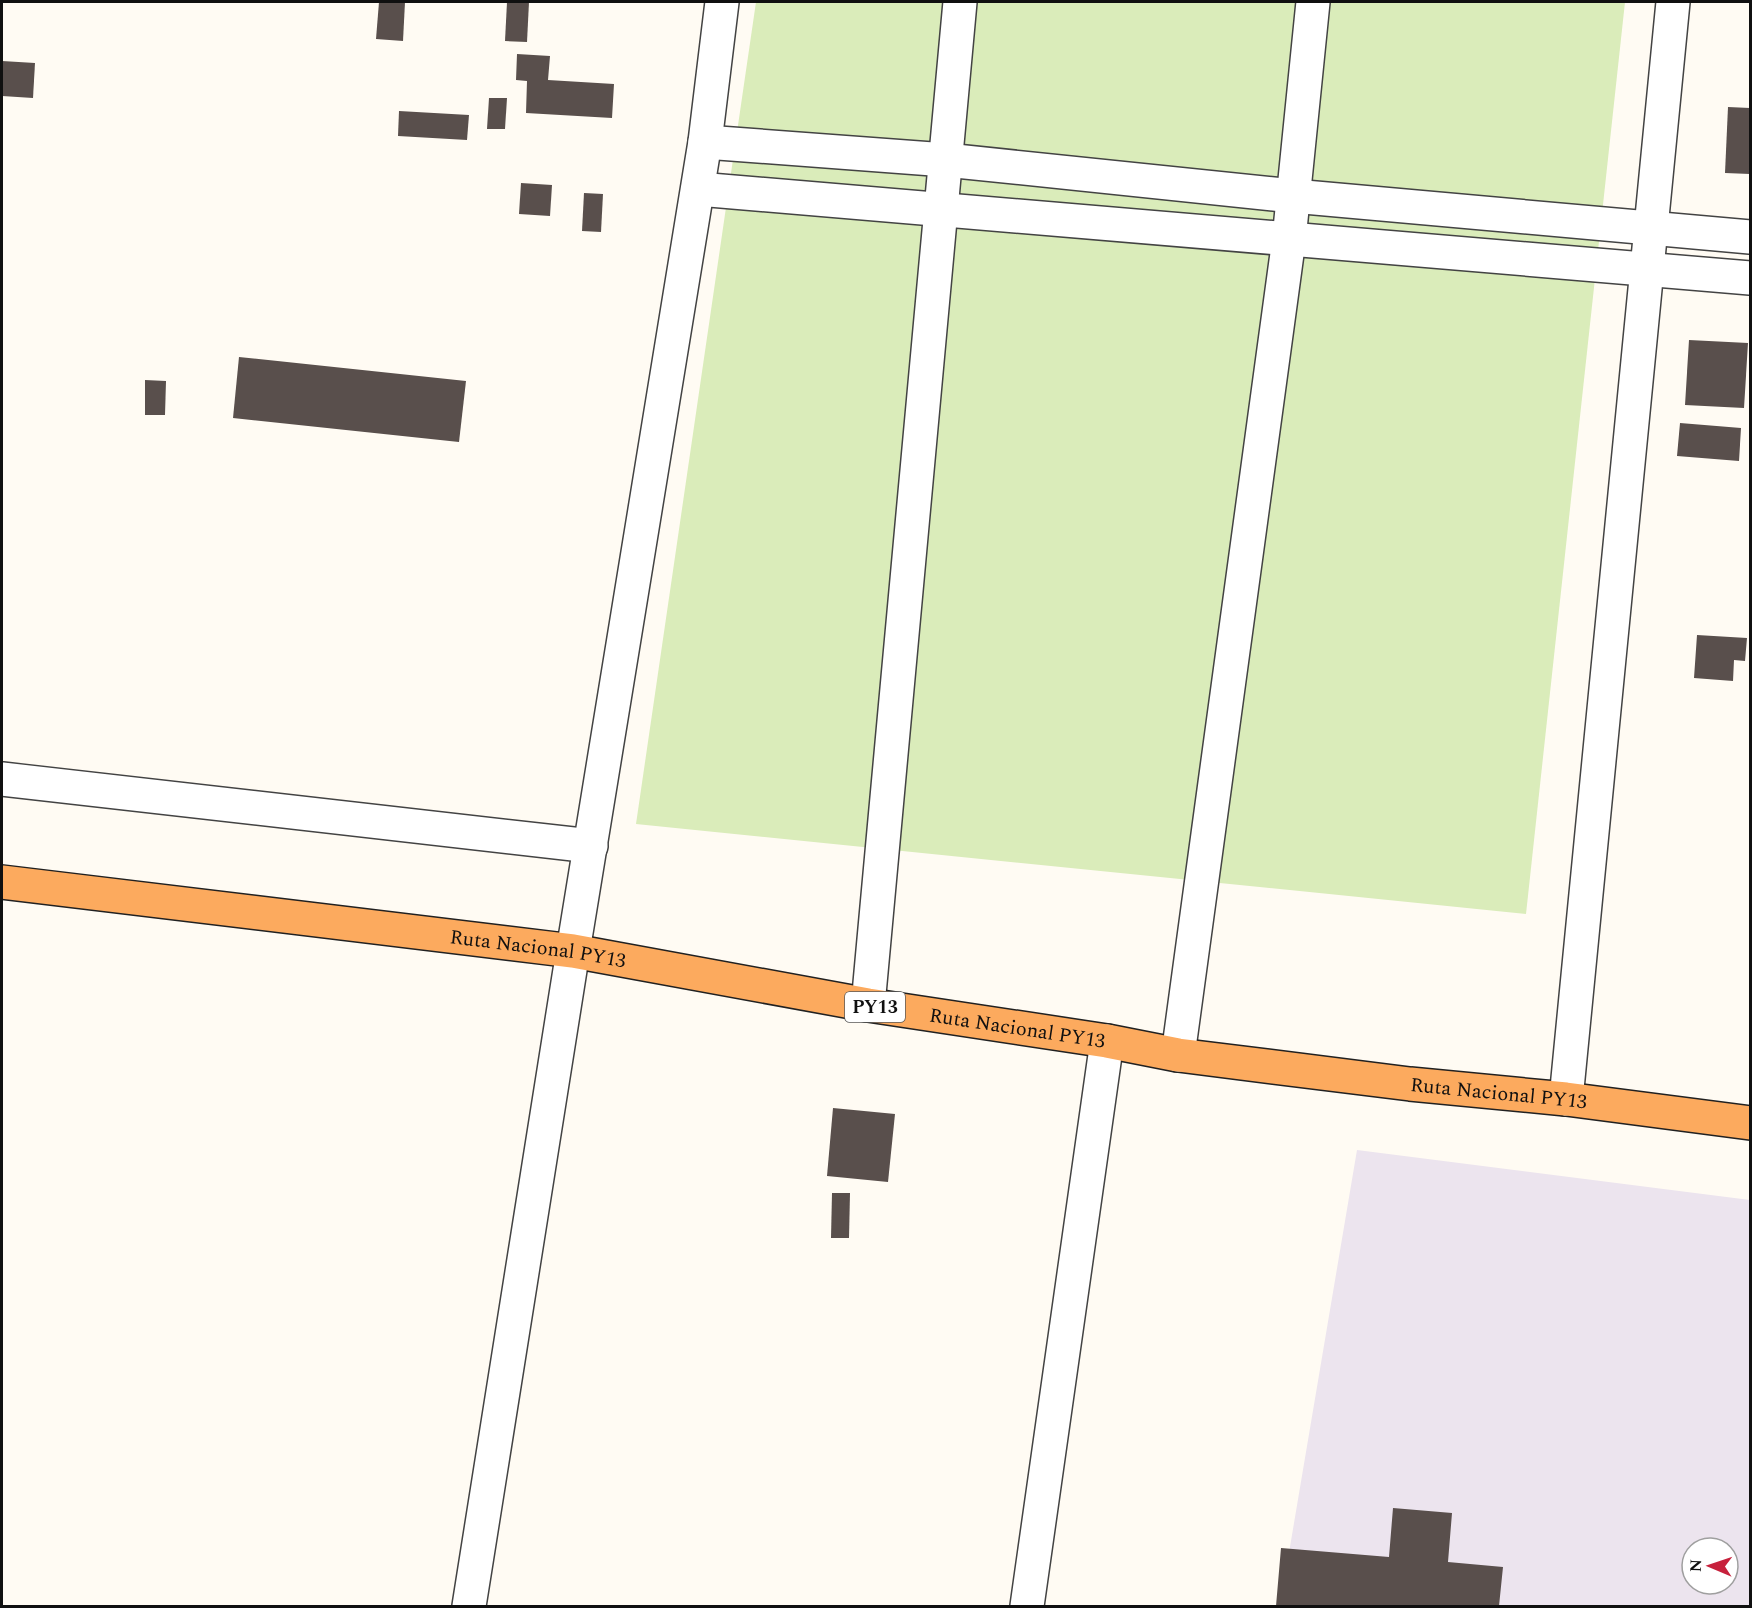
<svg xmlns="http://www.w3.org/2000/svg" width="1752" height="1608" viewBox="0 0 1752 1608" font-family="Spectral,serif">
<rect width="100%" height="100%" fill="#fffbf3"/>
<path fill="#ece4ee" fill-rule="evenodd" d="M1357 1150 1750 1200V1606H1280ZM1692 1548H1728V1584H1692Z"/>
<path fill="#daecba" d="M756 2H1625L1526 914 636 824Z"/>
<g fill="#594f4c">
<path d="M379 2H405L403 41 376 39Z"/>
<path d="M507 2H529L527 42 505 41Z"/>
<path d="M517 54 550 56 548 80 614 84 612 118 526 113 527 81 516 80Z"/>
<path d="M2 61 35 63 33 98 2 96Z"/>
<path d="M489 98H507L505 129H487Z"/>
<path d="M1728 107 1750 108V174L1725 173Z"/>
<path d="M399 111 469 115 467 140 398 136Z"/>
<path d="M521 183 552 185 550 216 519 214Z"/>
<path d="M584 193 603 194 601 232 582 231Z"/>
<path d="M1689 340 1748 343 1744 408 1685 405Z"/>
<path d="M239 357 466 381 459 442 233 418Z"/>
<path d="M145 380 166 381 165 415H145Z"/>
<path d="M1680 423 1741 428 1739 461 1677 456Z"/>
<path d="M1697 635 1747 638 1745 661 1734 660 1733 681 1694 678Z"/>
<path d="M833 1108 895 1114 888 1182 827 1176Z"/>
<path d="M832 1193H850L849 1238H831Z"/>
<path d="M1393 1508 1452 1513 1448 1562 1503 1567 1499 1606H1276L1281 1548 1389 1557Z"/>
</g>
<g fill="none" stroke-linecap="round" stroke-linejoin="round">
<g stroke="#434343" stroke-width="36">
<g id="minor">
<path d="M705 142 946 160 1293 196 1750 237"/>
<path d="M698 189 1750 278"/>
<path d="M2 779 591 846"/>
<path d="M868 1005 960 2"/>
<path d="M1178 1055 1289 239 1313 2"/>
<path d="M1566 1099 1673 2"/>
<path d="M469 1606 573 951 705 142 722 2"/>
<path d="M1027 1606 1107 1041"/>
</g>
</g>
<g stroke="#212121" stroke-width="36">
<g id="trunk">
<path id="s1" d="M2 882 573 951 868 1005 1107 1041 1178 1055 1410 1084 1566 1099 1750 1123"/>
</g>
</g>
<use href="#minor" stroke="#fff" stroke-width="33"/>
<use href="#trunk" stroke="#fcaa5e" stroke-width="33"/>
</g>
<g text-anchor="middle" stroke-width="6" stroke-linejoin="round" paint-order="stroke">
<rect fill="#fff" stroke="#585858" stroke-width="1.5" x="845" y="992" width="60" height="30" rx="4.5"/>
<g font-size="18" font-weight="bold" fill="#101010">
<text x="875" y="1013">PY13</text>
</g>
<g font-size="20" fill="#101010" stroke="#fff">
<text dy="7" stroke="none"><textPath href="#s1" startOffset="540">Ruta Nacional PY13</textPath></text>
<text dy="7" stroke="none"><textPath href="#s1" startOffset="1026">Ruta Nacional PY13</textPath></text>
<text dy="7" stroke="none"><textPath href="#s1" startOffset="1512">Ruta Nacional PY13</textPath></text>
</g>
</g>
<rect width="1752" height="1608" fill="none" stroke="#101010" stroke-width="6"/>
<g transform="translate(1710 1566) rotate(272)"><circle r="28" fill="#ffffff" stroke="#9f9f9f" stroke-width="1.5"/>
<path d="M0-4.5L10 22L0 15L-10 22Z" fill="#c7213c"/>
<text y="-9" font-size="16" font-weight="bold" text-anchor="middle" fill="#101010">N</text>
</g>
</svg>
